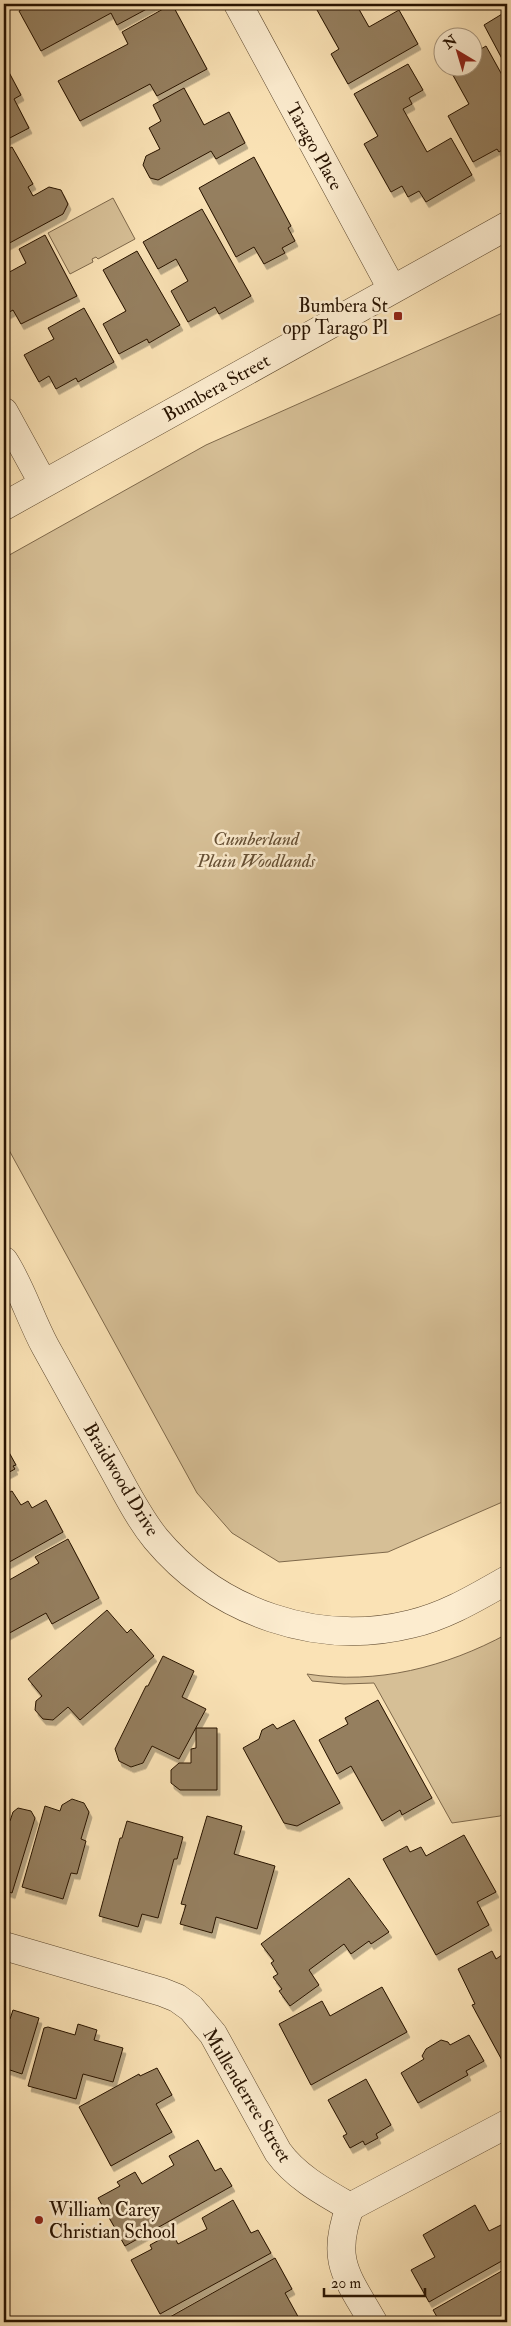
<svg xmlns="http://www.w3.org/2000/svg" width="511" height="2326" viewBox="0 0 511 2326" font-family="'IM FELL Double Pica',serif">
<defs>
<filter id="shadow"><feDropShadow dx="3" dy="5.5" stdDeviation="0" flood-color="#0004"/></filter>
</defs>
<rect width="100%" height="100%" fill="#fae2b5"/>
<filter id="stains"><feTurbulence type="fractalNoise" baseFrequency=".004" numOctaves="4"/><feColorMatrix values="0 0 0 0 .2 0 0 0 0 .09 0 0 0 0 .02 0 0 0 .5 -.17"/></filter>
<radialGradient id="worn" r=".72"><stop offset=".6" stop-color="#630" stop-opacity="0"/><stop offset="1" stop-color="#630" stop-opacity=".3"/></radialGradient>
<g fill="#d6bf96" stroke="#7f694b">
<path d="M113 198 135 239 98 259 96 257 92 259 93 262 70 274 48 233Z"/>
<path d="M507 311V1500L388 1552 279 1562 232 1533 197 1493 4 1141V558L206 445Z"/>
<path d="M507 1634V1812L500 1816 452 1823 374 1683 344 1684 312 1681 307 1674C377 1685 446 1667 507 1634Z"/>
</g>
<g fill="#957f5e" stroke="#281300" filter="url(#shadow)">
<path d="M32 4H156L117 25 111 13 41 51 19 11Z"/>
<path d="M172 4 207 69 157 96 150 84 80 121 58 81 128 44 122 32Z"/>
<path d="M328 4H356L369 27 399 10 418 44 348 84 331 54 339 49 317 10Z"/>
<path d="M507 11V68L484 25Z"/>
<path d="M486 46 507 84V147L499 152 497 149 473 162 448 116 469 104 449 68H474V53Z"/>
<path d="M4 63 21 95 14 99 29 128 4 141Z"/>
<path d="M408 64 423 90 409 98 412 104 403 109 427 152 451 138 472 175 426 202 419 191 408 197 402 186 391 192 364 144 378 136 354 94Z"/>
<path d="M184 88 204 125 229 112 245 143 216 159 211 151 158 180 150 178 143 165 146 156 160 149 149 128 161 121 153 105Z"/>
<path d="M12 147 33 184 28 187 33 196 49 187 61 190 68 204 63 214 4 246V151Z"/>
<path d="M254 157 291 226 288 228 295 241 282 248 285 253 264 264 254 247 236 257 199 188Z"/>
<path d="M202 209 251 296 219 314 215 307 188 322 171 291 188 281 176 259 158 269 143 242Z"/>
<path d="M45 235 77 296 21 324 13 310 6 314 4 308V275L26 263 19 249Z"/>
<path d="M137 251 180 325 149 343 147 339 119 354 103 324 126 311 103 270Z"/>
<path d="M84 308 114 362 78 382 76 378 56 389 49 376 39 382 24 355 54 339 48 328Z"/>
<path d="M6 1447 16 1465 13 1466 15 1469 4 1475V1448Z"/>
<path d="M12 1491 21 1505 28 1501 32 1508 46 1500 63 1532 4 1565V1495Z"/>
<path d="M68 1539 99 1598 52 1624 46 1613 4 1636V1583L39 1563 35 1557Z"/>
<path d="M107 1610 127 1633 131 1629 154 1656 80 1720 68 1707 53 1720 43 1719 35 1710 36 1701 42 1696 28 1679Z"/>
<path d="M163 1656 194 1671 182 1697 206 1709 179 1759 152 1746 143 1763 131 1767 119 1761 115 1749 146 1686H148Z"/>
<path d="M378 1700 432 1798 402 1815 400 1810 382 1821 351 1766 337 1774 319 1740 348 1724 345 1718Z"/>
<path d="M294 1720 340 1803 297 1826 284 1823 243 1748 259 1739 262 1730 273 1724 277 1729Z"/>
<path d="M196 1728H217V1790H180L171 1783V1770L179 1763H191V1749L196 1748Z"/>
<path d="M72 1799 84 1803 89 1812 81 1839 86 1841 77 1874 71 1873 63 1899 22 1887 45 1806 60 1811 62 1805Z"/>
<path d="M18 1808 31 1811 35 1818 12 1893 4 1890V1819L10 1821 13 1812Z"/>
<path d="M207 1816 242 1826 234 1854 275 1866 257 1929 216 1917 212 1933 180 1924 186 1905 181 1904Z"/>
<path d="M127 1821 183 1837 177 1859H174L158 1918 142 1914 138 1927 99 1916 120 1838H122Z"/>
<path d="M464 1835 496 1892 477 1902 489 1925 436 1955 383 1859 407 1846 410 1852 421 1847 426 1856Z"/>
<path d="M349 1878 389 1932 371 1944 369 1941 351 1954 344 1944 309 1970 319 1985 290 2006 279 1991 282 1989 273 1977 278 1974 271 1963 274 1961 261 1944Z"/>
<path d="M492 1951 496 1959 502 1955 507 1957V2059L503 2062 472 2005 475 2004 458 1969Z"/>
<path d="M382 1987 407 2032 311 2085 279 2024 322 2001 330 2016Z"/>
<path d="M13 2010 39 2018 22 2074 4 2068V2017L10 2019Z"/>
<path d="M78 2024 97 2030 94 2040 123 2048 113 2082 83 2074 76 2099 28 2086 44 2028 48 2027 75 2035Z"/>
<path d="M469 2035 484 2061 466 2071 468 2075 418 2103 401 2073 424 2059 422 2056 426 2049 441 2040 448 2042 450 2045Z"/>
<path d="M157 2068 172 2095 156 2104 172 2132 111 2166 79 2107 139 2074 140 2076Z"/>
<path d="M366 2079 391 2125 376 2134 378 2138 365 2145 363 2141 350 2148 343 2136 347 2134 328 2100Z"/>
<path d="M198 2140 215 2171 221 2168 232 2186 125 2246 98 2198 120 2186 117 2182 135 2172 142 2184 174 2165 169 2156Z"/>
<path d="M233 2200 251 2233 258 2230 271 2253 160 2314 131 2260 152 2249 150 2245 172 2233 178 2244 207 2229 202 2218Z"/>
<path d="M475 2205 489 2231 507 2222V2258L429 2302 411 2270 435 2257 423 2235Z"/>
<path d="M275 2258 292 2289 285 2293 301 2322H161Z"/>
<path d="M507 2268V2322H440L433 2310Z"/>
</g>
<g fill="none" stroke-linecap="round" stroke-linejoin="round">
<g stroke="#5c472d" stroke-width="29">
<g id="minor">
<path d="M238 4 392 289"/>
<path d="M4 412 43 483"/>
<path d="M4 506 507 226"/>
<path d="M4 1946 162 1992 177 1998 191 2008 213 2034 278 2152C296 2177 324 2192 350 2207"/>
<path d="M350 2207 507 2124"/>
<path d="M350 2207C330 2261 347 2276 373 2322"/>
</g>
</g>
<g stroke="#5c472d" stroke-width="29">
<path id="tertiary" d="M4 1261C21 1287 30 1318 45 1346 67 1386 89 1425 111 1465 125 1490 138 1517 156 1539 218 1613 318 1647 411 1624 446 1616 477 1597 507 1580"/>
</g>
<use href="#minor" stroke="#fceccf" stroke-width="28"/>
<use href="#tertiary" stroke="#fceccf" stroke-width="28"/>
</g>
<g fill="#8f2418" stroke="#fceccf" stroke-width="2">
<rect x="393" y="311" width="10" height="10" rx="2.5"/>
<circle cx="39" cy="2220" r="5"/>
</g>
<g text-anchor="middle" stroke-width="5" stroke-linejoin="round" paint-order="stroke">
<g font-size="19" fill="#281300" stroke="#fceccf">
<text transform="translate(315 146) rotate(61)" y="7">Tarago Place</text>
<text transform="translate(216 387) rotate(-29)" y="7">Bumbera Street</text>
<text transform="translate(122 1479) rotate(59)" y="7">Braidwood Drive</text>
<text transform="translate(248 2095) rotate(59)" y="7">Mullenderree Street</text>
</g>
<g font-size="19" fill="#281300" stroke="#fceccf" text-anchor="end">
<text x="388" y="312">Bumbera St<tspan x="388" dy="22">opp Tarago Pl</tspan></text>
<text x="49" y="2216" text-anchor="start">William Carey<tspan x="49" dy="22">Christian School</tspan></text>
</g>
<g font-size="19" font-style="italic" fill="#654f34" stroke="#fceccf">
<text x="256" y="845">Cumberland<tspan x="256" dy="22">Plain Woodlands</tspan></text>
</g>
</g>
<rect width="511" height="2326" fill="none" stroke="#fae2b5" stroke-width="20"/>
<rect x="5" y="5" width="501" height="2316" fill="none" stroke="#281300" stroke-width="2.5"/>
<rect x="10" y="10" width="491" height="2306" fill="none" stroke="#281300"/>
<g transform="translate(458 52) rotate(322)"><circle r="24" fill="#fceccf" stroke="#a7957c"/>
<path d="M0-4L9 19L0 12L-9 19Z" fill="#8f2418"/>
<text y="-8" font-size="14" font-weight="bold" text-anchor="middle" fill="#281300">N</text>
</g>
<path d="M324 2288v8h101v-8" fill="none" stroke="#281300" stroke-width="2.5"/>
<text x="331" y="2288" font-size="15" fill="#281300" stroke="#fceccf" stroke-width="4" paint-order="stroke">20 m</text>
<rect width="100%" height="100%" filter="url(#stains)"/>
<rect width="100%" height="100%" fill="url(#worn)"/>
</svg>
